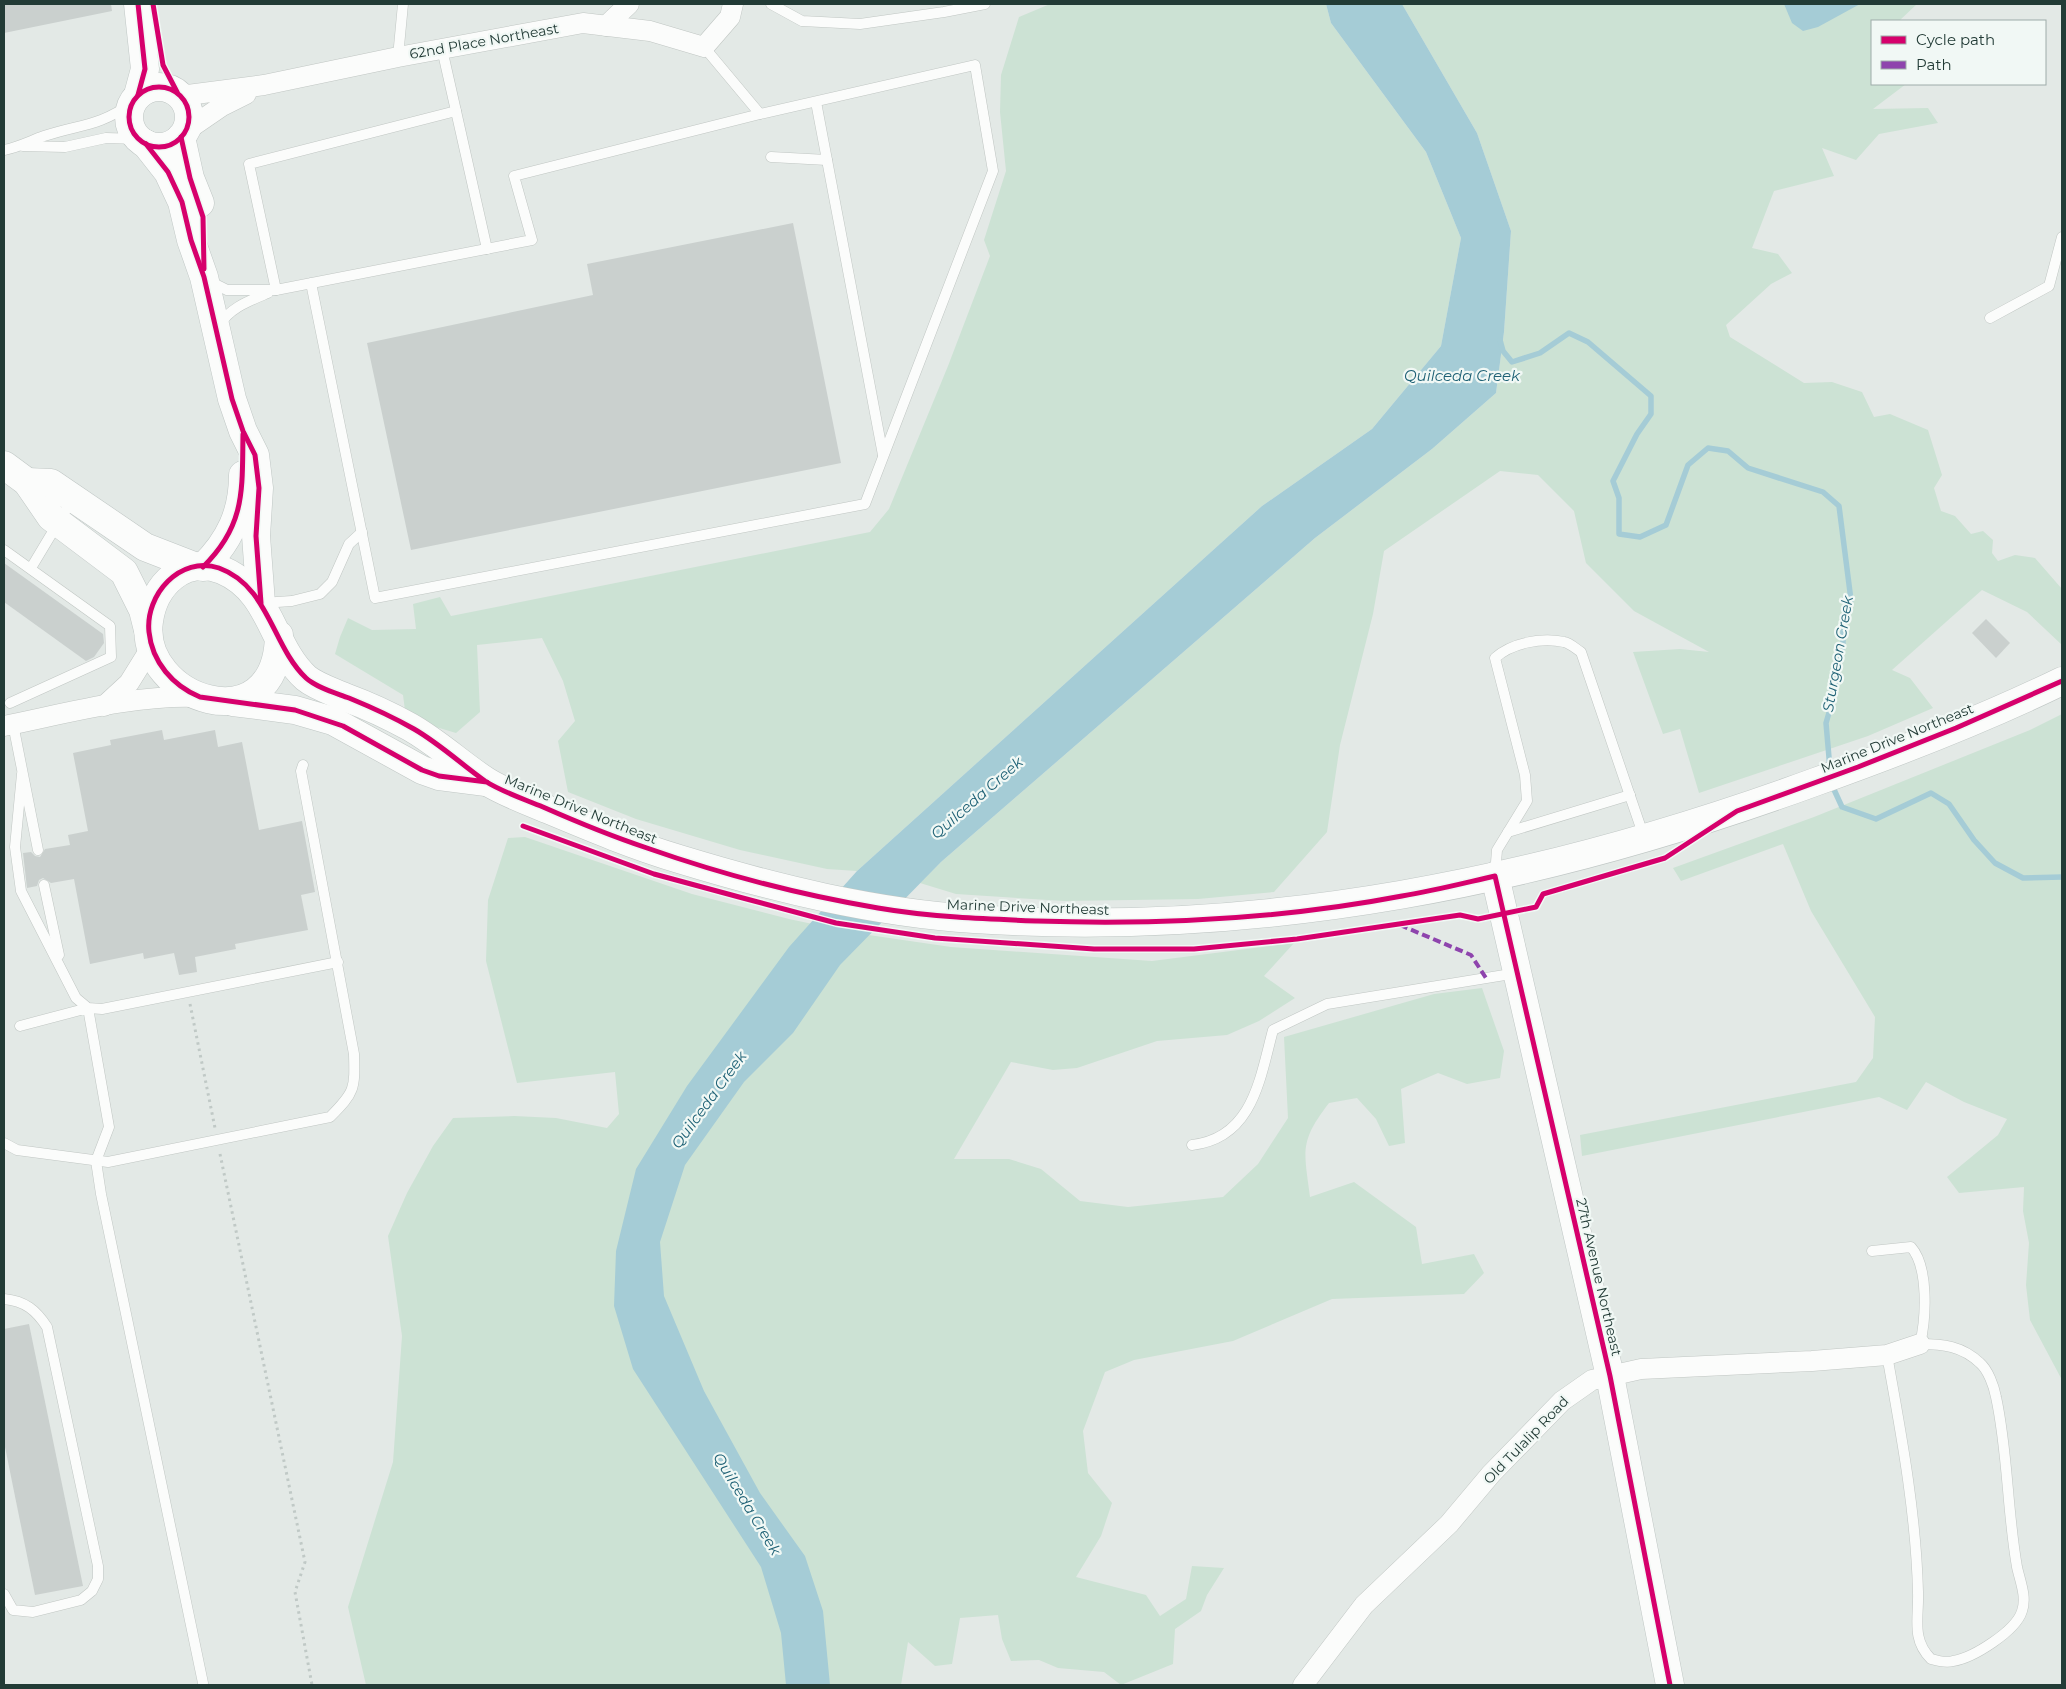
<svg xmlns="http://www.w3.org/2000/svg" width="2066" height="1689" viewBox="0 0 2066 1689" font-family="Montserrat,sans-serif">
<rect width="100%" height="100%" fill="#e3e9e6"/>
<g fill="#cce2d4">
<path d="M1050 4H1326L1331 23 1426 152 1461 238 1441 346 1372 429 1262 506 857 871 827 869 740 850 636 819 568 792 558 741 575 721 563 681 542 638 477 645 480 712 456 733 406 718 403 695 335 654 340 637 348 618 372 630 416 629 413 604 440 597 451 616 870 532 889 509 948 366 990 256 984 240 1006 171 1000 112 1001 75 1019 17Z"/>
<path d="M1402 4H1917L1899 21H1872V84H1906L1873 109 1928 108 1938 123 1879 134 1856 160 1822 148 1834 176 1774 191 1752 248 1778 254 1792 273 1771 284 1726 325 1730 337 1804 383 1832 382 1862 392 1874 417 1890 414 1928 430 1942 475 1934 488 1941 511 1955 516 1971 534 1983 531 1993 540 1992 553 1998 561 2015 555 2035 558 2062 589V645L2027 612 1982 590 1892 670 1910 678 1933 708 1868 736 1699 793 1680 729 1663 734 1633 652 1680 649 1709 652 1634 611 1586 563 1574 511 1538 475 1500 471 1384 551 1373 614 1340 745 1327 832 1274 892 1198 899 1064 901 956 894 920 883 941 862 1315 538 1432 449 1496 393 1504 332 1511 231 1477 133Z"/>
<path d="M2062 714V1380L2030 1320 2026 1285 2029 1243 2023 1211 2024 1187 1959 1193 1947 1177 1998 1135 2007 1119 1964 1102 1926 1082 1907 1110 1879 1097 1582 1156 1580 1135 1856 1082 1873 1058 1875 1017 1811 911 1783 844 1681 881 1673 868 1814 817 2030 730Z"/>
<path d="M525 837 692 894 789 919 855 933 951 947 1152 961 1294 943 1264 976 1295 998 1259 1021 1227 1035 1157 1041 1077 1068 1053 1070 1011 1062 954 1159H1009L1041 1169 1080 1201 1128 1207 1223 1197 1258 1164 1288 1118 1284 1037 1434 994 1482 988 1504 1051 1500 1078 1467 1084 1438 1073 1401 1089 1405 1143 1389 1146 1376 1119 1357 1098 1329 1103C1299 1142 1304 1150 1310 1197L1354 1182 1416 1227 1422 1264 1474 1254 1484 1273 1464 1294 1332 1299 1233 1341 1134 1360 1105 1372 1083 1431 1088 1473 1112 1503 1101 1536 1076 1577 1146 1595 1160 1616 1186 1599 1192 1566 1224 1568 1207 1595 1201 1611 1175 1629 1173 1664 1121 1685 1104 1672 1058 1668 1039 1660 1011 1661 1002 1639 998 1615 960 1618 952 1664 935 1666 908 1642 901 1685H366L348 1607 393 1462 402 1336 388 1236 407 1193 433 1146 453 1118 514 1116 556 1118 607 1128 619 1114 615 1072 517 1083 486 961 488 900 508 838Z"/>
</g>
<g fill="#a5ccd6">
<path d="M1326 4H1402L1477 133 1511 231 1504 332 1496 393 1432 449 1315 538 941 862 840 965 793 1033 744 1082 685 1165 660 1242 664 1296 704 1391 760 1493 805 1556 823 1611 830 1685H786L781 1633 761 1567 633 1369 614 1306 616 1251 636 1169 687 1086 789 947 857 871 1262 506 1372 429 1441 346 1461 238 1426 152 1331 23Z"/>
<path d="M1784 4H1860L1818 27 1803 31 1792 23Z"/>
</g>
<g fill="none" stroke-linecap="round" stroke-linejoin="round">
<g stroke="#a5ccd6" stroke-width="5.5">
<path d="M1500 340 1503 351 1512 362 1540 353 1569 333 1588 342 1651 396V414L1637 434 1613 481 1619 498V534L1640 537 1666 525 1688 465 1708 448 1728 451 1748 468 1823 492 1839 506 1851 600 1843 617V644L1833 699 1826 723 1830 769"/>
<path d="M1831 783 1842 807 1876 819 1931 793 1949 804 1974 840 1995 863 2023 878 2062 877"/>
</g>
</g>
<g fill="#cad0ce">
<path d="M4 4H111L112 11 4 33Z"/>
<path d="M793 223 841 463 411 550 367 343 593 295 587 264Z"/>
<path d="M4 563 103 634 104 643 94 657 86 661 4 602Z"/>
<path d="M1986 619 2010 643 1996 658 1972 633Z"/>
<path d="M162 730 164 740 215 730 218 747 242 742 259 830 302 821 315 892 301 895 308 930 235 944 236 949 195 957 197 972 179 975 174 953 144 959 143 953 90 964 74 879 51 883 43 878 39 880 37 886 27 888 23 853 31 852 35 856 40 857 45 849 70 845 68 835 88 831 73 753 111 745 110 740Z"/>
<path d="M29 1324 83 1586 35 1595 4 1442V1329Z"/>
</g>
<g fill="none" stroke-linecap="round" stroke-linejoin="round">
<g stroke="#c0c6c3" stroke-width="11">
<g id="lane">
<path d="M771 4 802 21 860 24 944 12 985 4"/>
<path d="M704 47 760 114"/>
<path d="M442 49 456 111"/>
<path d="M398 57 403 4"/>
<path d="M816 102 883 455"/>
<path d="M23 146 65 147 106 138 138 139"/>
<path d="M4 150C19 147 30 141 44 136 80 124 98 127 132 103"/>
<path d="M771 157 827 160"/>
<path d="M209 281 227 290H276L532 240 514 176 760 114 975 65 993 171 865 504 375 598 311 283"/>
<path d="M276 290 249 164 456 111 487 249"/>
<path d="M1990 318 2049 286 2062 237"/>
<path d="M219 326C229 308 249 301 268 293"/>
<path d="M4 550 110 626 111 657 10 703"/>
<path d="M31 568 73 498"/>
<path d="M262 603 292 601 320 594 332 582 349 544 362 532"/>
<path d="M13 724 38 850"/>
<path d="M22 774 15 847 21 891 76 998 88 1008 102 1009 338 962"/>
<path d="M1508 832 1630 795"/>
<path d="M1495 875 1497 850 1527 801 1525 775 1495 658C1511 643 1542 637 1564 642 1570 643 1576 649 1581 652L1644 837"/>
<path d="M44 885 59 955"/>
<path d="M20 1026 88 1008 109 1127 96 1161 101 1194 203 1683"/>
<path d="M4 1143 17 1150 108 1162 330 1117C355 1092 355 1089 354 1054L301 771 303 765"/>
<path d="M1192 1145C1253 1138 1260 1078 1273 1030L1327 1004 1517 973"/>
<path d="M1872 1251 1911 1247C1929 1267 1926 1319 1920 1344 1943 1344 1962 1346 1980 1363 1988 1370 1994 1386 1996 1397 2008 1452 2007 1510 2017 1567 2020 1581 2027 1597 2022 1611 2016 1631 1973 1658 1953 1661 1946 1663 1938 1661 1931 1659 1911 1639 1919 1618 1918 1592 1916 1512 1901 1433 1887 1355"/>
<path d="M4 1299C25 1301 36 1310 47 1327L98 1566V1579L92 1591 81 1600 33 1612 13 1610 4 1594"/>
</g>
</g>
<g stroke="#c0c6c3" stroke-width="21">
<g id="street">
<path d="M606 26 629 4"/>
<path d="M180 96 264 85 398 57 583 23 650 31 704 47 730 17 733 4"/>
<path d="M187 130 222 106 246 94"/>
<path d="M104 706 129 683 152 646"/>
<path d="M4 726C68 713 132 695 198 697"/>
<path d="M1303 1685 1364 1605 1449 1524 1491 1474 1562 1401 1592 1380 1641 1369 1812 1361 1887 1355 1920 1344"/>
</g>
</g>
<g stroke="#bfc6c4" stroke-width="29">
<g id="secondary">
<path d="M138 4 145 69 138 95"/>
<circle cx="159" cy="117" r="30"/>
<path d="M181 137 190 178 200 203"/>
<path d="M146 144 168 172 182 202 191 240 204 277 232 399 243 431 255 455 259 488 256 536 261 603"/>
<path d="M4 465 27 482 51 517 124 572 143 610 148 630"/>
<path d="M27 482 51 483 145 547 194 566"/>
<path d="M203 567C230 541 243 512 243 475"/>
<path d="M279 635C277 747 138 699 149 621 154 585 184 555 222 570 272 591 271 646 306 678 317 687 334 692 347 698 369 706 390 716 410 727 438 743 460 764 486 781 505 793 528 801 549 810 592 828 635 846 679 859 774 888 875 913 974 919 1263 938 1544 881 1815 782 1899 752 1982 720 2062 681"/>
<path d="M233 702 295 710 333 721 422 770 439 776 486 782"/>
<path d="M1495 876 1610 1376 1670 1685"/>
</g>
</g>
<g stroke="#c0c9c6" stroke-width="3" stroke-dasharray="2.5 4" stroke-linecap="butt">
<path d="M190 1004 215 1128"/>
<path d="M220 1154 305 1562 295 1592 312 1685"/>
</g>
<use href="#lane" stroke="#fbfcfb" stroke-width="10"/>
<use href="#street" stroke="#fbfcfb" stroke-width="20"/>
<use href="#secondary" stroke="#fbfcfb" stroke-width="28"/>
<path stroke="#8e44ad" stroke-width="4" stroke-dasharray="8 4" stroke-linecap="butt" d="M1400 925 1471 955 1486 978"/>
<g stroke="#f1f8f5" stroke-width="8">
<g id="cycleway">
<path d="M138 4 145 69 138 95"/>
<path d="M153 4 163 65 177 92"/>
<circle cx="159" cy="117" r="30"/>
<path d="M181 137 190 178 203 217 204 269"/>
<path d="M146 144 168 172 182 202 191 240 204 277 232 399 243 431 255 455 259 488 256 536 261 603"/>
<path d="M203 567C246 525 242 489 243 434"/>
<path d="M487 782 439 776 422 770 343 726 295 710 200 697C173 686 152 662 149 632 145 595 180 555 219 568 269 586 272 646 306 678 317 688 336 693 349 698 371 707 393 717 414 729 440 744 461 764 485 781 502 792 524 799 543 807 577 822 611 836 647 848 721 874 800 895 878 908 930 917 984 919 1037 921 1158 925 1282 919 1402 896 1433 891 1464 883 1495 876L1610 1376 1670 1685"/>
<path d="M523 826 654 874 739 897 836 923 935 938 1094 949H1194L1297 939 1460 915 1478 919 1536 907 1543 894 1665 858 1737 811 1858 767 1956 728 2062 681"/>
</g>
</g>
<use href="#cycleway" stroke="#d6006c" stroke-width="5"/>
</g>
<g text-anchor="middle" stroke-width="4.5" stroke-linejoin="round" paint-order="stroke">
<g font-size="14" fill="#223b36" stroke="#f1f8f5">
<text transform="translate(484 41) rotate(-10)" y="5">62nd Place Northeast</text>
<text transform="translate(1897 738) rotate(-22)" y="5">Marine Drive Northeast</text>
<text transform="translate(581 809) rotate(22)" y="5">Marine Drive Northeast</text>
<text transform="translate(1028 907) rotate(2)" y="5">Marine Drive Northeast</text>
<text transform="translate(1599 1277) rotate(77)" y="5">27th Avenue Northeast</text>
<text transform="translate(1526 1440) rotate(-46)" y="5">Old Tulalip Road</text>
</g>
<g font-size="15" font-style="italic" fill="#1e6175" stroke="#f1f8f5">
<text x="1462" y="381">Quilceda Creek</text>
<text transform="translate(1838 654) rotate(-80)" y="5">Sturgeon Creek</text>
<text transform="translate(977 798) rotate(-41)" y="5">Quilceda Creek</text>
<text transform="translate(709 1100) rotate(-54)" y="5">Quilceda Creek</text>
<text transform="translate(747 1504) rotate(59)" y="5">Quilceda Creek</text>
</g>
</g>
<rect width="2066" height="1689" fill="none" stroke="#223b36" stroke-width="10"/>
<rect x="1871" y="20" width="175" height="65" fill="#f1f8f5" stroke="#9eaca9"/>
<rect x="1881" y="36" width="25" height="8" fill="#d6006c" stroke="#9eaca9"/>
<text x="1916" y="45" font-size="15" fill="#223b36">Cycle path</text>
<rect x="1881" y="61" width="25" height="8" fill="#8e44ad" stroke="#9eaca9"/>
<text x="1916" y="70" font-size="15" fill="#223b36">Path</text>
</svg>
